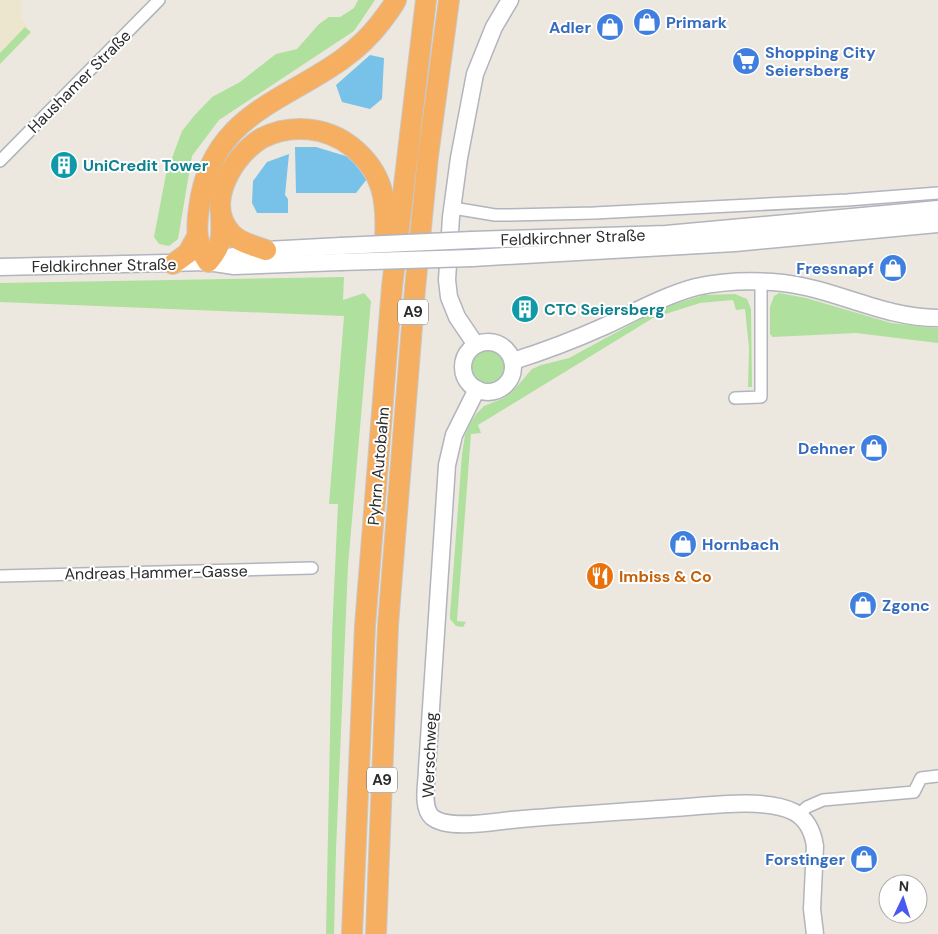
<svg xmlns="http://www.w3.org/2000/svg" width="938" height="934" viewBox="0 0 938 934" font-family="'DM Sans',sans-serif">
<rect width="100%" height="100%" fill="#ede8df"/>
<path fill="#ede6cf" d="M0 0H22V19L28 25 0 53Z"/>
<g fill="#afe09e">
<path d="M358 0H375L354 31 219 120 192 156 178 239 169 246 159 244 154 237 166 174 182 131 194 116 212 97 240 82 276 54 297 49 319 24 329 17H340L354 8Z"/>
<path d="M25 27 31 32 0 64V53Z"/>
<path d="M344 277 343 300 364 293 371 301 348 566 336 850 334 934H326L332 634 338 504H329L344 316 0 302V283Z"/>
<path d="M779 293 806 298 891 323 938 328V343L856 333 773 337 770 334V307L774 296Z"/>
<path d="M735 294 747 299 751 309 752 387H748L749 348 745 309 736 310 733 300 700 303 653 318 478 425 481 433 471 434 457 621 466 622 463 627 456 626 450 619V615L462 454 465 435 471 422 477 413 484 406 504 398 512 392 532 369 541 365 569 358 661 308 704 295Z"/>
<circle cx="488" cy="367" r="18"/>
</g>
<g fill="#78c1e9">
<path d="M370 55 384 58 382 99 370 109 342 102 336 85Z"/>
<path d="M295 147H316L349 157 367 179 356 193H296Z"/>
<path d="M289 154 285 195 288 199V213H257L252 203 253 181 267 162Z"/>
</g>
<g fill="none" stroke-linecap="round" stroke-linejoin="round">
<g stroke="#b2b4be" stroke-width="14">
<g id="street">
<path d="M0 161 159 0"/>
<path d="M453 208 495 215H510L594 213 847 200 938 193"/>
<path d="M735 398 761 397V282"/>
<path d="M0 576 312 568"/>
<path d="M798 815 807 807 823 800 914 792 921 778 938 776"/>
</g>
</g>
<g stroke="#b2b4be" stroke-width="19">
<g id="secondary">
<path d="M472 240 666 234 938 209"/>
<path d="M222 258 266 250 341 246"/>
<path d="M472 258 735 243 938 224"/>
<path d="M0 267 208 262 234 266 340 262"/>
<circle cx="488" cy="367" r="25"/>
<path d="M476 345 457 317 449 297 447 280 451 217 459 158 475 74 494 27 510 0"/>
<path d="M513 361C545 351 574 340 605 326 635 312 663 296 696 287 724 281 754 280 783 283 836 289 883 318 938 318"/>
<path d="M477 389 454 435 447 465 427 769C427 783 421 807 432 817 447 830 492 822 511 820 565 815 619 812 674 808 706 806 765 797 794 812 807 819 813 833 815 846L812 909 815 934"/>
</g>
</g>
<g stroke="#c8c8c8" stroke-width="22">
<g id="highway">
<path d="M221 216C222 237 222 246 208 262 196 246 196 228 199 208 213 93 322 100 381 22 386 15 392 8 396 0"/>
<path d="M266 250C255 246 240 243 232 234 203 205 233 155 262 138 291 123 327 127 352 147 384 173 387 201 385 239"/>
<path d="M173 264 188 253 197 237"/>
<path d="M352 934 365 626 392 287 426 0"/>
<path d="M376 934 388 625 415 289 428 156 449 0"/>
</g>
</g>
<use href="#street" stroke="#fff" stroke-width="11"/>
<use href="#secondary" stroke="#fff" stroke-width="16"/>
<use href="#highway" stroke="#f6ae60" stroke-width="20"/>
<g stroke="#b2b4be" stroke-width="19" stroke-linecap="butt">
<g id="secondary-bridge">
<path d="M341 246 472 240"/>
<path d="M340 262 472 258"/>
</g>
</g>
<use href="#secondary-bridge" stroke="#fff" stroke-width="16"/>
</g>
<defs>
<g id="shop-disc" transform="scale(1.4375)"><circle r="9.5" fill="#3f7fe0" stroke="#fff"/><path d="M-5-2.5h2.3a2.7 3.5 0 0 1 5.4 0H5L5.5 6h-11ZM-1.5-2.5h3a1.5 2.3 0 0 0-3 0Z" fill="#fff"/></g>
<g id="supermarket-disc" transform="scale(1.4375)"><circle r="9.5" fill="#3f7fe0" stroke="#fff"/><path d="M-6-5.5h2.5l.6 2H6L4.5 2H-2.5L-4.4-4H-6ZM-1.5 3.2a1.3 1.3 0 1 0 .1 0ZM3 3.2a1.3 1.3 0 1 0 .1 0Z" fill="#fff"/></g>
<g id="building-disc" transform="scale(1.4375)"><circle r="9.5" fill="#0f9aa8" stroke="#fff"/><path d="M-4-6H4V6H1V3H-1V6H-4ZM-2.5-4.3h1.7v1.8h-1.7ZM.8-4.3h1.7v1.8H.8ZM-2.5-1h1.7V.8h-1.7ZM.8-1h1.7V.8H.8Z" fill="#fff"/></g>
<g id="restaurant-disc" transform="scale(1.4375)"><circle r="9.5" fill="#e8710a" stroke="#fff"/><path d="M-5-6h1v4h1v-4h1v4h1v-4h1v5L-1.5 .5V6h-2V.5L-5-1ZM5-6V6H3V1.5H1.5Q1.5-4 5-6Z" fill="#fff"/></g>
</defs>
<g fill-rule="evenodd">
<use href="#shop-disc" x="647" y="22"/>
<use href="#shop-disc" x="610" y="27"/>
<use href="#supermarket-disc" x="746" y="61"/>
<use href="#building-disc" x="64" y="165"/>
<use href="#shop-disc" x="893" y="268"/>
<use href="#building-disc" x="525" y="309"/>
<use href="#shop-disc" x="874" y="448"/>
<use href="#shop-disc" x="683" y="544"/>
<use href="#restaurant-disc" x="600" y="576"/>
<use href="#shop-disc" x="863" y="605"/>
<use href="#shop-disc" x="864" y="859"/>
</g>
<g text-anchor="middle" stroke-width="4" stroke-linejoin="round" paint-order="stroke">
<g fill="#fff" stroke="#6b6b6b" stroke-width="1">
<rect x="398" y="299.5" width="30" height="25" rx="4"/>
<rect x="367" y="767.5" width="30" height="25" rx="4"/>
</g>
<g font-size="15" font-weight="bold" fill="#2c2c2c">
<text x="413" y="317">A9</text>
<text x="382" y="785">A9</text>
</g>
<g font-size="16" font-weight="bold" fill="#366cbe" stroke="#fff" text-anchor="start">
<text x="666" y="28">Primark</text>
<text x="591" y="33" text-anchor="end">Adler</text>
<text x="765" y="58">Shopping City<tspan x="765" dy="18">Seiersberg</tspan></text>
<text x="874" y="274" text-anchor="end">Fressnapf</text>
<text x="855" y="454" text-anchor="end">Dehner</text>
<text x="702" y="550">Hornbach</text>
<text x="882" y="611">Zgonc</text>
<text x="845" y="865" text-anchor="end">Forstinger</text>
</g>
<g font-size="16" fill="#2c2c2c" stroke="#fff">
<text transform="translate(79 81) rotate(-45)" y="6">Haushamer Straße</text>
<text transform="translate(573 237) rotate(-2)" y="6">Feldkirchner Straße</text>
<text transform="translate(104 265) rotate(-1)" y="6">Feldkirchner Straße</text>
<text transform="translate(378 466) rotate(-85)" y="6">Pyhrn Autobahn</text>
<text transform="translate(156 572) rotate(-1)" y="6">Andreas Hammer-Gasse</text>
<text transform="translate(429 755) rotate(-88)" y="6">Werschweg</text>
</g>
<g font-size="16" font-weight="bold" fill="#0d838f" stroke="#fff" text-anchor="start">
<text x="83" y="171">UniCredit Tower</text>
<text x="544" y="315">CTC Seiersberg</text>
</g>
<g font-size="16" font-weight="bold" fill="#c56008" stroke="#fff" text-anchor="start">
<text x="619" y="582">Imbiss &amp; Co</text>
</g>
</g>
<g transform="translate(903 899) rotate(4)"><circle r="24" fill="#ffffff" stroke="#ababab"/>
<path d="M0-4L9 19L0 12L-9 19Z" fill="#4859f1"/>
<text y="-8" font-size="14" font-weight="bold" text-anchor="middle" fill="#2c2c2c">N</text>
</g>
</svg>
